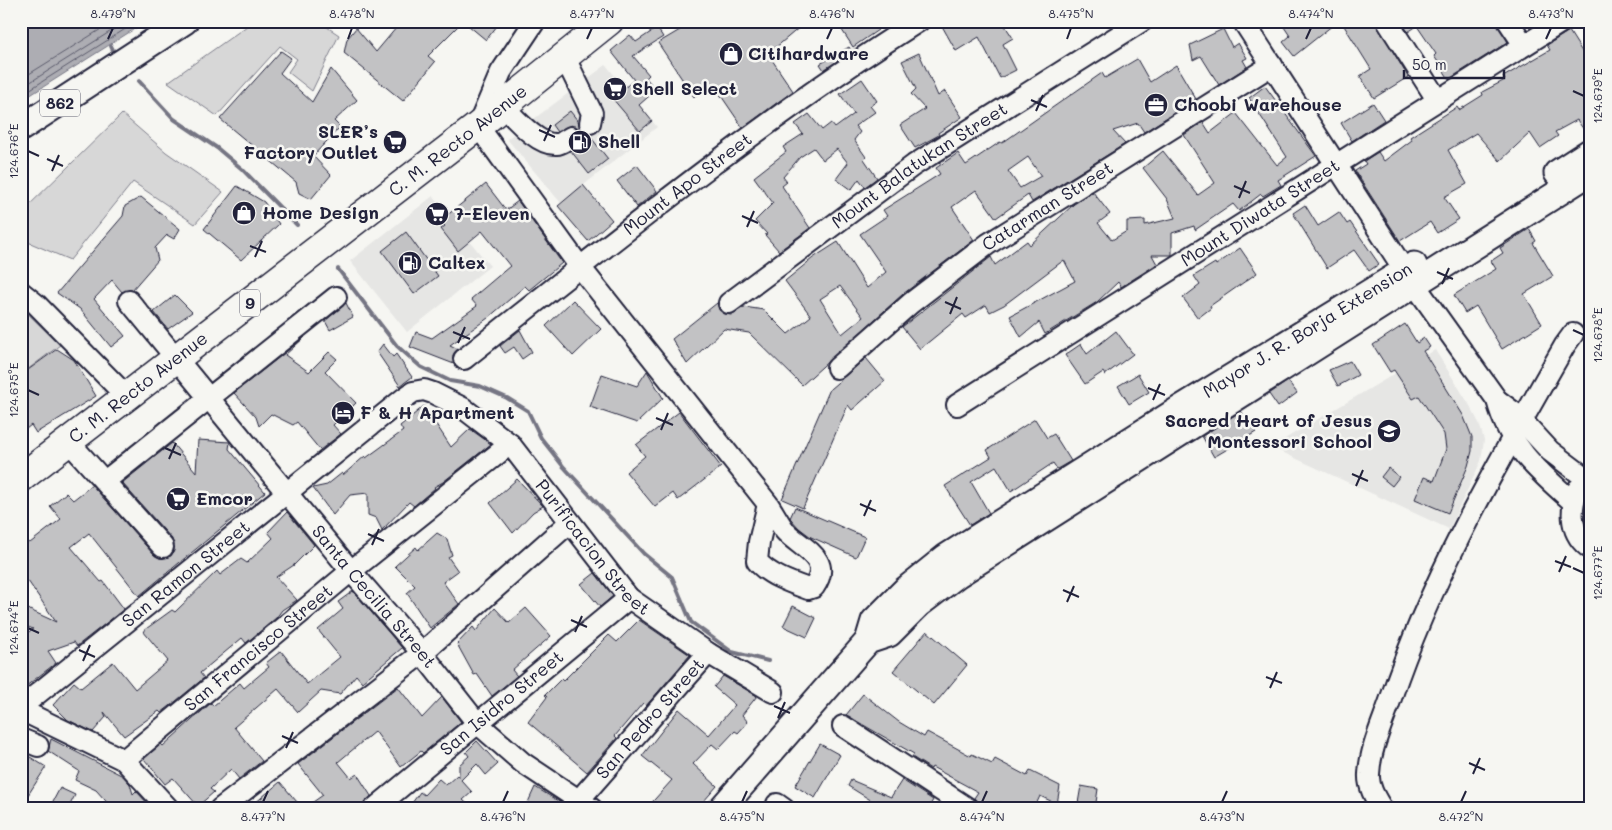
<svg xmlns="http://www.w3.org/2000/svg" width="1612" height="830" viewBox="0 0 1612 830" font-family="Mali,sans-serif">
<rect width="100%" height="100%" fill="#f6f6f2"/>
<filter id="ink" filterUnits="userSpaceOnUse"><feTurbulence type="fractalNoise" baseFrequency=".02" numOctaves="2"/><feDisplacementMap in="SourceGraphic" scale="10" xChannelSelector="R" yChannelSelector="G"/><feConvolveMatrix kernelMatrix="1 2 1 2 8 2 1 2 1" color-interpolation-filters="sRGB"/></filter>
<g filter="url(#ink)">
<g fill="#e6e6e4">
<path d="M606 65 657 127 561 203 507 139Z"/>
<path d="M433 196 490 266 407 332 350 261Z"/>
<path d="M1435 350 1469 404 1479 423 1484 440 1481 461 1449 529 1271 447Z"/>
</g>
<g fill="#d7d7d7" stroke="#7c7c89">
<path d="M254 21H318L339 35 312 91 288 72 297 59 280 46 217 116 168 82Z"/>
<path d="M122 114 166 152 223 192 195 224 133 182 70 260 21 239V213Z"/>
<path d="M21 307 60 345 27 370 21 365Z"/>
</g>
<path fill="#adadb3" stroke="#757583" d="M21 21H147L21 101Z"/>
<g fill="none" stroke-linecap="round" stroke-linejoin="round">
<g stroke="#5a5a6b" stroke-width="1">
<path d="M21 79 114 21"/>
<path d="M21 88 127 21"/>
<path d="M21 95 138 21"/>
</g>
<g stroke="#757583" stroke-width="4">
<path d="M111 46 116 56"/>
<path d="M139 81 174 119 217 148 242 169 297 225"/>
<path d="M338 269 397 346 421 367 450 381 480 386 507 398 528 411 541 438 563 466 644 554 672 577 691 622 732 652 768 661"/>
</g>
</g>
<g fill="#c2c2c4" stroke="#22223b" fill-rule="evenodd">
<path d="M402 21H501L486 40 463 21 428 56 435 62 403 101 344 53 347 39 356 28 376 52Z"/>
<path d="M695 21H807L768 54 793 91 743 128 713 84 694 97 658 43Z"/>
<path d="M836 21H872L878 30 853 47Z"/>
<path d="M951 21H1002L1013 38 1003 44 1016 70 1000 78 979 37 956 51 942 26Z"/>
<path d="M1280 21H1338L1294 56 1283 42 1290 36Z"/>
<path d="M1341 21H1375L1408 77 1374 98 1360 76 1371 69Z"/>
<path d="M1401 21H1496L1508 42 1449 79 1434 56 1436 54 1417 26 1408 32Z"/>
<path d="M657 28 663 37 633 56 649 75 646 78 656 90 639 105 652 121 640 131 612 98 634 80 611 51 630 35 636 42Z"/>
<path d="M1223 29 1232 47 1238 43 1247 58 1243 60 1247 67 1219 85 1201 56 1193 60 1190 45Z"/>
<path d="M1569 31 1591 66V137H1589L1577 120 1555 132 1558 136 1540 148 1530 133 1500 161 1476 133 1448 150 1467 184 1444 197 1459 219 1437 233 1430 222 1400 241 1355 171 1366 164 1364 161 1378 152 1384 161 1412 140 1410 137 1457 107 1459 110 1483 95 1482 92 1505 80 1503 77 1550 50 1547 45Z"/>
<path d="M849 47 852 51 824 70 820 64Z"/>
<path d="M281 51 291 58 280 73 312 102 331 69 357 100 334 121 340 127 313 156 331 175 311 199 299 193 296 182 220 119Z"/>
<path d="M919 53 938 96 945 91 962 117 938 133 939 135 915 148 900 125 925 109 911 94 916 89 902 61Z"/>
<path d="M1137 59 1150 82 1176 65 1196 99 1144 132 1138 123 1113 131 1125 144 1032 202 1028 195 996 218 976 190 952 207 974 240 903 294 802 385 749 333 724 329 687 364 672 339 717 303 719 310 725 314 731 315 744 307 764 310 788 334 811 316 785 281 813 258 838 242 867 288 886 272 860 234 887 216 883 210 940 174 936 168 958 153 966 165 1000 142 1002 143 1102 73 1105 78ZM1028 157 1041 176 1020 188 1008 171ZM840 286 863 317 842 334 820 299Z"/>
<path d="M862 79 877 101 870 106 875 112 855 126 860 132 854 140 866 157 864 159 877 178 865 187 859 179 851 190 836 179 848 163 837 149 823 160 814 148 800 157 783 177 787 182 782 186 810 228 779 251 765 235 767 234 755 221 773 203 754 177 786 152 783 147 803 134 795 124 809 114 822 130 831 123 835 128 854 114 840 94Z"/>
<path d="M1265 86 1316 156 1278 180 1281 185 1263 196 1261 194 1239 211 1233 204 1195 230 1194 226 1172 233V255H1152L1157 264 1121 287 1118 282 1097 302 1045 334 1039 322 1021 337 1010 316 1075 281 1064 260 1004 305 990 312 986 305 966 318 963 314 920 349 902 327 991 257 995 265 1027 241 1030 245 1074 204 1093 192 1110 214 1098 223 1112 240 1127 231V221L1145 220V225L1175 218 1167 199 1143 168 1163 151 1198 195 1215 183 1184 135 1203 122 1210 133 1236 113 1277 165 1287 157 1249 98Z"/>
<path d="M1373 103 1384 120 1352 141 1341 123Z"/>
<path d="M570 111 578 121 582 132 589 135 608 159 589 174 571 151 581 143V131L571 125 557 132 552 125Z"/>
<path d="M637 165 657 191 637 207 617 181Z"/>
<path d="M486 184 506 210 518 201 562 263 529 290 525 286 488 318 450 345 458 349 453 355 454 364 410 347 416 332 432 338 477 306 471 299 510 266 482 231 458 251 441 229 445 226 440 221Z"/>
<path d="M583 185 612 220 588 241 558 206Z"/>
<path d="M237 186 264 202 279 224 241 260 204 229Z"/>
<path d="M141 197 180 229 174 239 167 235 155 248 158 260 132 290 122 292 112 280 94 299 125 336 111 347 80 309 57 293 123 216 125 206Z"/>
<path d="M1305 205 1318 226 1339 212 1347 224 1350 222 1379 264 1369 271 1354 250 1327 268 1293 213Z"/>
<path d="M1529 229 1536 241 1533 243 1553 276 1524 294 1542 324 1502 349 1476 306 1465 313 1454 295 1496 269 1491 261 1503 253 1500 248Z"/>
<path d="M406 232 438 276 414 294 382 251Z"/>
<path d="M1240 248 1257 273 1210 306 1211 308 1198 318 1183 298 1200 285 1194 276 1215 263 1216 265Z"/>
<path d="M175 295 192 312 168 329 154 312Z"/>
<path d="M573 300 601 329 573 356 546 326Z"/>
<path d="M346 303 353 317 330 330 325 321Z"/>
<path d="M1405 324 1417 343 1424 338 1430 347 1423 351 1463 415 1472 437V451L1468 466 1448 513 1415 499 1424 477 1434 481 1446 449 1444 434 1419 396 1413 399 1394 370 1390 372 1373 345Z"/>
<path d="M520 330 532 352 522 359 514 347 505 353 500 346Z"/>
<path d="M1116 331 1133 354 1105 375 1103 372 1085 384 1065 355 1081 344 1087 354Z"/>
<path d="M305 337 285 355 309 372 329 352 337 359 325 371 356 403 333 425 341 434 320 450 297 422 293 425 271 414 259 426 256 417 234 393Z"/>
<path d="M383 344 393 357 396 354 412 377 400 386 377 352Z"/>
<path d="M57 349 74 360 96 396 36 433 31 425 21 433V375Z"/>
<path d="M866 358 885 381 852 410 848 405 803 508 782 499 830 389Z"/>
<path d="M1350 361 1358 375 1338 386 1329 370Z"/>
<path d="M647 371 663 398 637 423 590 407 602 374 637 386Z"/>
<path d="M1138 374 1149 392 1129 404 1118 386Z"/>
<path d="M1288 381 1297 393 1278 407 1269 394Z"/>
<path d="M424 406 451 447 470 429 491 444 443 482 434 487 435 488 414 506 409 502 382 530 376 518 368 515V493L350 495 333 515 313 488 327 485 342 473 343 475 365 456 366 458 403 431 400 426Z"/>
<path d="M1241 411 1256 432 1214 457 1202 436Z"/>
<path d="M679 412 721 467 678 500 673 493 655 507 626 472 645 456 636 445Z"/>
<path d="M1035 419 1047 438 1054 434 1071 461 1057 469 1053 463 1011 491 996 466 971 482 989 513 970 525 945 486 991 457 987 450Z"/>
<path d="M198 440 230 442 229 449 265 492 139 596 89 533 71 547 101 582 103 581 124 609 77 646 74 642 48 651 56 663 21 690V637L33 629 21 624V606L56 622 28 581 21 586V547L29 542 30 543 61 519 50 506 66 493 73 500 92 485 154 555 160 558 171 556 174 550 172 539 122 483 172 443 196 472Z"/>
<path d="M1388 468 1399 477 1392 486 1381 477Z"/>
<path d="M517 479 543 506 533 512 513 533 490 503Z"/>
<path d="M795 507 865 537 856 557 811 537 799 528 790 518Z"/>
<path d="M287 512 314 545 294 565 276 577 297 600 282 610 276 618 246 643 242 638 200 673 204 678 170 706 161 713 159 711 124 736 104 712 106 717 93 732 68 720 53 705 74 682 81 688 113 662 135 689 168 661 143 631 172 610 175 612 217 571 220 575 241 559 247 563 273 538 268 532Z"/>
<path d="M437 533 447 539 452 555 448 557 458 571 443 582 459 604 430 628 407 593 415 586 395 566 416 547 418 550Z"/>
<path d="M595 573 613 596 600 607 581 584Z"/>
<path d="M353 591 402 648 362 682 356 675 340 694 321 691 298 712 278 689 234 727 262 761 239 779 231 769 210 789 214 792 198 806 173 778 165 784 144 759 161 744 163 746 211 703 213 706 240 683 244 688 269 667 266 663 281 651 307 684 340 657 318 630 343 609 338 602Z"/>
<path d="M793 606 816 618 807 637 783 626Z"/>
<path d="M495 608 509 623 526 608 551 636 512 670 517 676 492 696 477 674 474 675 457 644 473 627 476 631Z"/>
<path d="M639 620 690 655 646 706 643 703 615 736 617 738 587 772 528 722 547 697 545 695 561 679 563 681 609 635 617 642Z"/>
<path d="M927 631 967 665 934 705 893 671Z"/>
<path d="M723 676 757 696 742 715 748 722 738 733 735 731 718 749 712 744 693 764 717 786 697 809H646L672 780 642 756 679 709 709 735 735 705 714 687Z"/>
<path d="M398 687 422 718 442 697 461 722 423 753 421 751 401 767 375 731 338 762 351 778 357 774 371 796 363 807 303 809 323 795 298 764Z"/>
<path d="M863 694 899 722 924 737 927 732 971 756 972 754 992 764 995 759 1027 776 1030 771 1060 786 1057 804 1040 796 1034 809H1014L1000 802 997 809H990L979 803 974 798 978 792 932 767 931 769 912 757 914 754 846 715Z"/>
<path d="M51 739 123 776 130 784 133 794 136 791 153 809H113L96 790 75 780 79 771 48 751Z"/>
<path d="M477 741 498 764 486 775 477 764 461 780 472 792 463 800 473 809H420L412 803 420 792 424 795 439 779 446 785 457 775 459 777V765L469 756 466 752Z"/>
<path d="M820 744 840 755 815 798 795 786Z"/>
<path d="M30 757 46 767 28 795 21 791V770Z"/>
<path d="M851 780 891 797 902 780 933 800 928 809H885L848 786Z"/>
<path d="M280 782 303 809H248Z"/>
<path d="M1081 786 1098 789 1095 809H1077Z"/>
<path d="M535 787 563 804 562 809H525Z"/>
<path d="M60 788 75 795 68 809 52 803Z"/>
</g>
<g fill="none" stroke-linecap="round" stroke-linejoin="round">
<g stroke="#22223b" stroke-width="24">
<g id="minor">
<path d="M535 21 501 72 478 126 580 267 768 504C774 513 779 523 785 531 800 548 834 558 814 587L808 589C791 583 768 575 757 561L759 542 768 504"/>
<path d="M1243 21 1405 271 1497 400 1516 414 1550 451 1587 479"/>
<path d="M1387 21 1438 101"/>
<path d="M1508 21 1524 45"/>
<path d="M564 56 592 113 590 123"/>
<path d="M503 106C515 118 538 146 557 144 561 144 567 139 571 137"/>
<path d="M21 292 36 304 127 397"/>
<path id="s1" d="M129 301 351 571 422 653 477 723 523 763 592 809"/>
<path id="s2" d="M729 303 914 165 1142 21"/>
<path id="s3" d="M464 359C612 242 759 122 919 21"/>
<path id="s4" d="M837 368 911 303 988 244 1272 65"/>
<path d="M1497 400C1509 447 1538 471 1573 502"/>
<path id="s5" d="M957 405 1563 21"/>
<path d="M69 442 163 547"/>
<path d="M105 481 336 297"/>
<path d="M1578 489C1569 511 1570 535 1591 549"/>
<path id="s6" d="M21 707 403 399 413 392 424 390 433 393 463 408 510 444 629 598 708 653 773 692"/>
<path d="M21 710 124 760 169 809"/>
<path d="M843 726 969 809"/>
<path d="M21 739 38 746"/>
<path id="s7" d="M124 760 351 571 510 444"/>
<path d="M777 804 784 809"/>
<path d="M220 809 422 653 569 523"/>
<path id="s8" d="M374 809 629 598"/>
<path id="s9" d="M575 809 579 800 708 653"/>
<path d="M1382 809C1376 799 1368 787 1369 774 1370 749 1383 722 1391 698 1433 573 1500 459 1565 345L1573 334"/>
</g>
</g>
<g stroke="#22223b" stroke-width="29">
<g id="major">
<path d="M21 128 185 21"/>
<path d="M1557 173 1591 151"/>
<path id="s10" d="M868 641 874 621 905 590 946 557 1181 408 1414 265"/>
<path d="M721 809 868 641 889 634 919 604 957 575 1591 172"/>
</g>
</g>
<g stroke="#22223b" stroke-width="31">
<g id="highway">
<path id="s11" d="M21 478 478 126 609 21"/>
</g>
</g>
<use href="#minor" stroke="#f6f6f2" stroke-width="20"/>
<use href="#major" stroke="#f6f6f2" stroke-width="25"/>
<use href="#highway" stroke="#f6f6f2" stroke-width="28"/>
</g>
</g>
<path fill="none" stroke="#22223b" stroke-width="2" d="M108 39 113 28M348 39 352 28M587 39 592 28M827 39 832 28M1067 39 1071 28M1306 39 1311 28M1546 39 1551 28M1573 91 1584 96M1031 100 1047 107M1036 111 1043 95M539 130 555 137M544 141 551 125M28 151 39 156M47 159 63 166M52 171 59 155M1234 186 1250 193M1239 198 1246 181M742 216 758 223M747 227 754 211M250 246 266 252M255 257 262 241M1437 272 1453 279M1442 284 1449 268M945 302 961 309M950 314 957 297M1573 330 1584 335M453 332 470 339M458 343 465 327M1148 388 1165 395M28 390 39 395M1153 400 1160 384M656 418 673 425M661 430 668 413M165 448 181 455M169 459 176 443M1352 474 1368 481M1356 486 1363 470M860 504 876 511M864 516 871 500M368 534 384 541M372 545 379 529M1555 561 1571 567M1573 568 1584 573M1559 572 1566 556M1063 590 1079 597M1067 602 1074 586M571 620 587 627M28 628 39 633M575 632 582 616M79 650 95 657M83 661 90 645M1266 677 1282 683M1270 688 1277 672M774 706 790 713M778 718 785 702M282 736 298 743M286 748 293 732M1469 763 1485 770M1473 774 1480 758M263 802 268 791M503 802 508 791M742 802 747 791M982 802 987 791M1222 802 1227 791M1461 802 1466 791"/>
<defs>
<g id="shop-disc" transform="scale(1.25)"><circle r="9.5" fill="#22223b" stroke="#f6f6f2"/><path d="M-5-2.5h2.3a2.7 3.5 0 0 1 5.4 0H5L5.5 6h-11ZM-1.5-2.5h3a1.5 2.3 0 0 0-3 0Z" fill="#fff"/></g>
<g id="supermarket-disc" transform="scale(1.25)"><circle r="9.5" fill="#22223b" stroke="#f6f6f2"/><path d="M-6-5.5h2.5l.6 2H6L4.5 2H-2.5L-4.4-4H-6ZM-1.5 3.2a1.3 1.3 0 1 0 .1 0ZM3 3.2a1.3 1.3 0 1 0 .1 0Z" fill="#fff"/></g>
<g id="office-disc" transform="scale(1.25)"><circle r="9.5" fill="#22223b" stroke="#f6f6f2"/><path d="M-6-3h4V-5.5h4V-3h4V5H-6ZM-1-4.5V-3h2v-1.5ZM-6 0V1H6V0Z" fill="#fff"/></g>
<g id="fuel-disc" transform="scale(1.25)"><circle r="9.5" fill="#22223b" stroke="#f6f6f2"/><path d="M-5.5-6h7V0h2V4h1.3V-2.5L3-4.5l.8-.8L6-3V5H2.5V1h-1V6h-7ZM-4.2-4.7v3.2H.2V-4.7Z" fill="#fff"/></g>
<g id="hotel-disc" transform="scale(1.25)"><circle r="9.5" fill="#22223b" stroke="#f6f6f2"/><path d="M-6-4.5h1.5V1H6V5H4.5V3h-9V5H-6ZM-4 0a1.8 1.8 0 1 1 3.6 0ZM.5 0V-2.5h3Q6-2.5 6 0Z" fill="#fff"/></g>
<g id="school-disc" transform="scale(1.25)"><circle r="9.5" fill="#22223b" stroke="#f6f6f2"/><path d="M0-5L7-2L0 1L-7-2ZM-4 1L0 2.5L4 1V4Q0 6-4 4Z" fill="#fff"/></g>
</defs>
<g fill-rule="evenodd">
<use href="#shop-disc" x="731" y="54"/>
<use href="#supermarket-disc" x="615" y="89"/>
<use href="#office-disc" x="1156" y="105"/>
<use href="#supermarket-disc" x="395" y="142"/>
<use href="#fuel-disc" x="580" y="142"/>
<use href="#shop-disc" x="244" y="213"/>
<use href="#supermarket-disc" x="437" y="214"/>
<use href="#fuel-disc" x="410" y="263"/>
<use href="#hotel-disc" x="343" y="413"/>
<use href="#school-disc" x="1389" y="431"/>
<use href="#supermarket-disc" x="178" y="499"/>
</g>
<g text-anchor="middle" stroke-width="5" stroke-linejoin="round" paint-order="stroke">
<g fill="#f6f6f2" stroke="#626272" stroke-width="1">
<rect x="40" y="89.5" width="40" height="27" rx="4"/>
<rect x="240" y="289.5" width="20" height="27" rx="4"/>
</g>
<g font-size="16" font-weight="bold" fill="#22223b">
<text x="60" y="109">862</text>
<text x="250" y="309">9</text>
</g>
<g font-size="18" font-weight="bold" fill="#22223b" stroke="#f6f6f2" text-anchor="start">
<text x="748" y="60">Citihardware</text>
<text x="632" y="95">Shell Select</text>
<text x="1174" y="111">Choobi Warehouse</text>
<text x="378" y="138" text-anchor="end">SLER’s<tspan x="378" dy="21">Factory Outlet</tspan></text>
<text x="598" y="148">Shell</text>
<text x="262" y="219">Home Design</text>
<text x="454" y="220">7-Eleven</text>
<text x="428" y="269">Caltex</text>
<text x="360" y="419">F &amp; H Apartment</text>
<text x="1372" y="427" text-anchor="end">Sacred Heart of Jesus<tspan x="1372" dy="21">Montessori School</tspan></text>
<text x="196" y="505">Emcor</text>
</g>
<g font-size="18" fill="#22223b" stroke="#f6f6f2">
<text dy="6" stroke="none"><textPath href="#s11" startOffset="552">C. M. Recto Avenue</textPath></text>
<text dy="6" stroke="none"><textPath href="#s2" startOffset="235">Mount Balatukan Street</textPath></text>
<text dy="6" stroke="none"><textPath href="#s3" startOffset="284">Mount Apo Street</textPath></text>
<text dy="6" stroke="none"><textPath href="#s4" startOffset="266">Catarman Street</textPath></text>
<text dy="6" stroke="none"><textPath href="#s5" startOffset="359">Mount Diwata Street</textPath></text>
<text dy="6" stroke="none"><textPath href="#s10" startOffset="544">Mayor J. R. Borja Extension</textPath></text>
<text dy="6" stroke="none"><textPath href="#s11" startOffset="148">C. M. Recto Avenue</textPath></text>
<text dy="6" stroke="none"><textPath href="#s6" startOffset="749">Purificacion Street</textPath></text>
<text dy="6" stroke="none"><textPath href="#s6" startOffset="212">San Ramon Street</textPath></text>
<text dy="6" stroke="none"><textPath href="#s1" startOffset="384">Santa Cecilia Street</textPath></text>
<text dy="6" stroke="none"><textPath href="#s7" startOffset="175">San Francisco Street</textPath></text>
<text dy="6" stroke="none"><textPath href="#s8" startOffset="166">San Isidro Street</textPath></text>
<text dy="6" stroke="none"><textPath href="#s9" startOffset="118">San Pedro Street</textPath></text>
</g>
</g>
<rect width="1612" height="830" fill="none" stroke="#f6f6f2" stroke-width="55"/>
<path d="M1404 70v8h100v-8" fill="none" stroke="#22223b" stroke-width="2.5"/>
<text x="1412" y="70" font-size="15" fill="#22223b" stroke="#f6f6f2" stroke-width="4" paint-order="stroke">50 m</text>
<rect x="28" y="28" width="1556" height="774" fill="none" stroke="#22223b" stroke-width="2"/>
<g font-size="12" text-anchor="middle" fill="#22223b">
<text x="113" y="18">8.479°N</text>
<text x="352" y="18">8.478°N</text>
<text x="592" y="18">8.477°N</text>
<text x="832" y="18">8.476°N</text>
<text x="1071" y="18">8.475°N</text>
<text x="1311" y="18">8.474°N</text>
<text x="1551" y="18">8.473°N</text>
<text transform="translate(1598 96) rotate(-90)" y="4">124.679°E</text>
<text transform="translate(14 151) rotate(-90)" y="4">124.676°E</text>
<text transform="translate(1598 335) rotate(-90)" y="4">124.678°E</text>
<text transform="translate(14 390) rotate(-90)" y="4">124.675°E</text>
<text transform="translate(1598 573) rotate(-90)" y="4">124.677°E</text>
<text transform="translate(14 628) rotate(-90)" y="4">124.674°E</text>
<text x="263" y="821">8.477°N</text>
<text x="503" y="821">8.476°N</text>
<text x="742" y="821">8.475°N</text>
<text x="982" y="821">8.474°N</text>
<text x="1222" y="821">8.473°N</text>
<text x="1461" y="821">8.472°N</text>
</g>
</svg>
